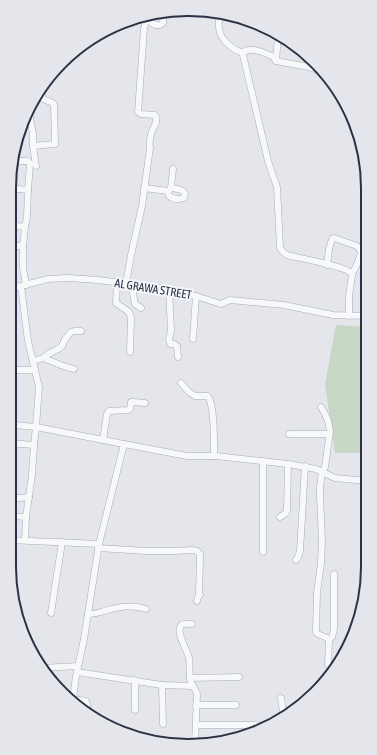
<svg xmlns="http://www.w3.org/2000/svg" width="377" height="755" viewBox="0 0 377 755" font-family="'Asap Condensed',sans-serif">
<rect width="100%" height="100%" fill="#e4e6ec"/>
<path fill="#c8d6c5" d="M336 325 367 327V453H335L325 384Z"/>
<g fill="none" stroke-linecap="round" stroke-linejoin="round">
<g stroke="#a9acb7" stroke-width="7">
<g id="minor">
<path d="M220 15C219 19 218 24 219 28 220 40 232 49 243 53"/>
<path d="M145 18 155 25H160L163 23 164 14"/>
<path d="M276 61 278 36"/>
<path d="M320 71 309 67 276 61 272 56C265 53 245 44 243 55L268 161 272 173 277 187 280 248 283 252 287 255C298 258 345 266 351 273 351 274 352 275 352 276L349 296V316"/>
<path d="M28 108 33 134V146"/>
<path d="M14 161H28L30 164 28 190 27 217 25 227 23 246V268L26 285"/>
<path d="M36 166 33 146 55 144 54 105 53 103 43 99 41 92"/>
<path d="M9 188 28 190"/>
<path d="M144 188 168 191 171 188 173 169"/>
<path d="M168 191 169 196C173 199 178 200 184 198L185 194 183 191 178 189 171 188"/>
<path d="M9 225 25 227"/>
<path d="M9 246H23"/>
<path d="M327 265 329 249 332 239 334 238 337 239 357 246 361 251C360 260 356 267 352 274"/>
<path d="M117 283 116 303 129 312 131 318 130 352"/>
<path d="M126 284 131 255 142 206 150 148C149 143 150 138 151 134 153 127 159 122 155 115L141 114 138 112 144 29 146 19"/>
<path d="M134 284 133 293 135 304 141 308"/>
<path d="M9 289 48 279 69 278 98 280 169 289 196 296 221 304 230 300 284 305 333 315 367 316"/>
<path d="M169 289 171 331 169 339 170 344H174L177 346 178 357"/>
<path d="M193 339 196 296"/>
<path d="M43 358C54 362 63 367 74 369"/>
<path d="M33 361 43 358 50 353 58 349 62 346 65 339 71 332 74 331H81"/>
<path d="M9 370H35"/>
<path d="M181 383 189 392 195 396H208C215 408 214 441 214 456"/>
<path d="M321 407 325 414 328 421 330 431 326 460 325 467 322 472 320 487V496L322 541 321 563 317 593 316 632C319 637 326 635 329 640L328 665 333 669"/>
<path d="M9 423 15 425 36 427 39 387 28 341 21 286"/>
<path d="M289 434H329"/>
<path d="M103 440 107 414 109 411 128 410 130 409 131 402H133L145 403"/>
<path d="M9 443 34 445"/>
<path d="M9 499 29 497"/>
<path d="M9 516 26 517"/>
<path d="M280 517 286 513 287 510 288 464"/>
<path d="M9 540 99 544"/>
<path d="M25 540 26 517 32 475 34 445 36 427 124 444"/>
<path d="M98 548 146 551H175L192 550 197 551 200 554V558L199 593 200 595 198 597 197 601"/>
<path d="M263 552V461"/>
<path d="M296 560 298 557 300 551 305 466"/>
<path d="M51 613 62 542"/>
<path d="M88 614C94 614 98 613 104 611 118 607 132 604 146 609"/>
<path d="M192 624C188 624 182 622 180 627 177 635 187 649 189 658 190 664 189 671 190 677 190 680 191 683 193 686"/>
<path d="M329 640 332 637 334 629V574"/>
<path d="M42 668 78 666"/>
<path d="M77 672 162 685 193 686 196 691 197 694 195 744"/>
<path d="M190 678 239 677"/>
<path d="M162 685 163 724"/>
<path d="M281 698 283 713 286 714"/>
<path d="M73 699 76 676 84 639 99 544 124 444 187 456H216L288 464 316 469 335 478 367 481"/>
<path d="M73 699 86 701 87 705V712"/>
<path d="M196 705H236"/>
<path d="M135 710V680"/>
<path d="M196 725H255L262 727"/>
<path d="M172 743 173 742H183"/>
</g>
</g>
<use href="#minor" stroke="#f7f8fa" stroke-width="6"/>
</g>
<g text-anchor="middle" stroke-width="4" stroke-linejoin="round" paint-order="stroke">
<g font-size="12" fill="#2b3245" stroke="#f4f6f9">
<text transform="translate(153 289) rotate(9)" y="4">AL GRAWA STREET</text>
</g>
</g>
<path d="M0 0H377V755H0ZM188 16H189A172 172 0 0 1 361 188V567A172 172 0 0 1 189 739H188A172 172 0 0 1 16 567V188A172 172 0 0 1 188 16Z" fill="#e4e6eb" fill-rule="evenodd"/>
<path fill="none" stroke="#2b3245" stroke-width="2" d="M188 16H189A172 172 0 0 1 361 188V567A172 172 0 0 1 189 739H188A172 172 0 0 1 16 567V188A172 172 0 0 1 188 16Z"/>
</svg>
